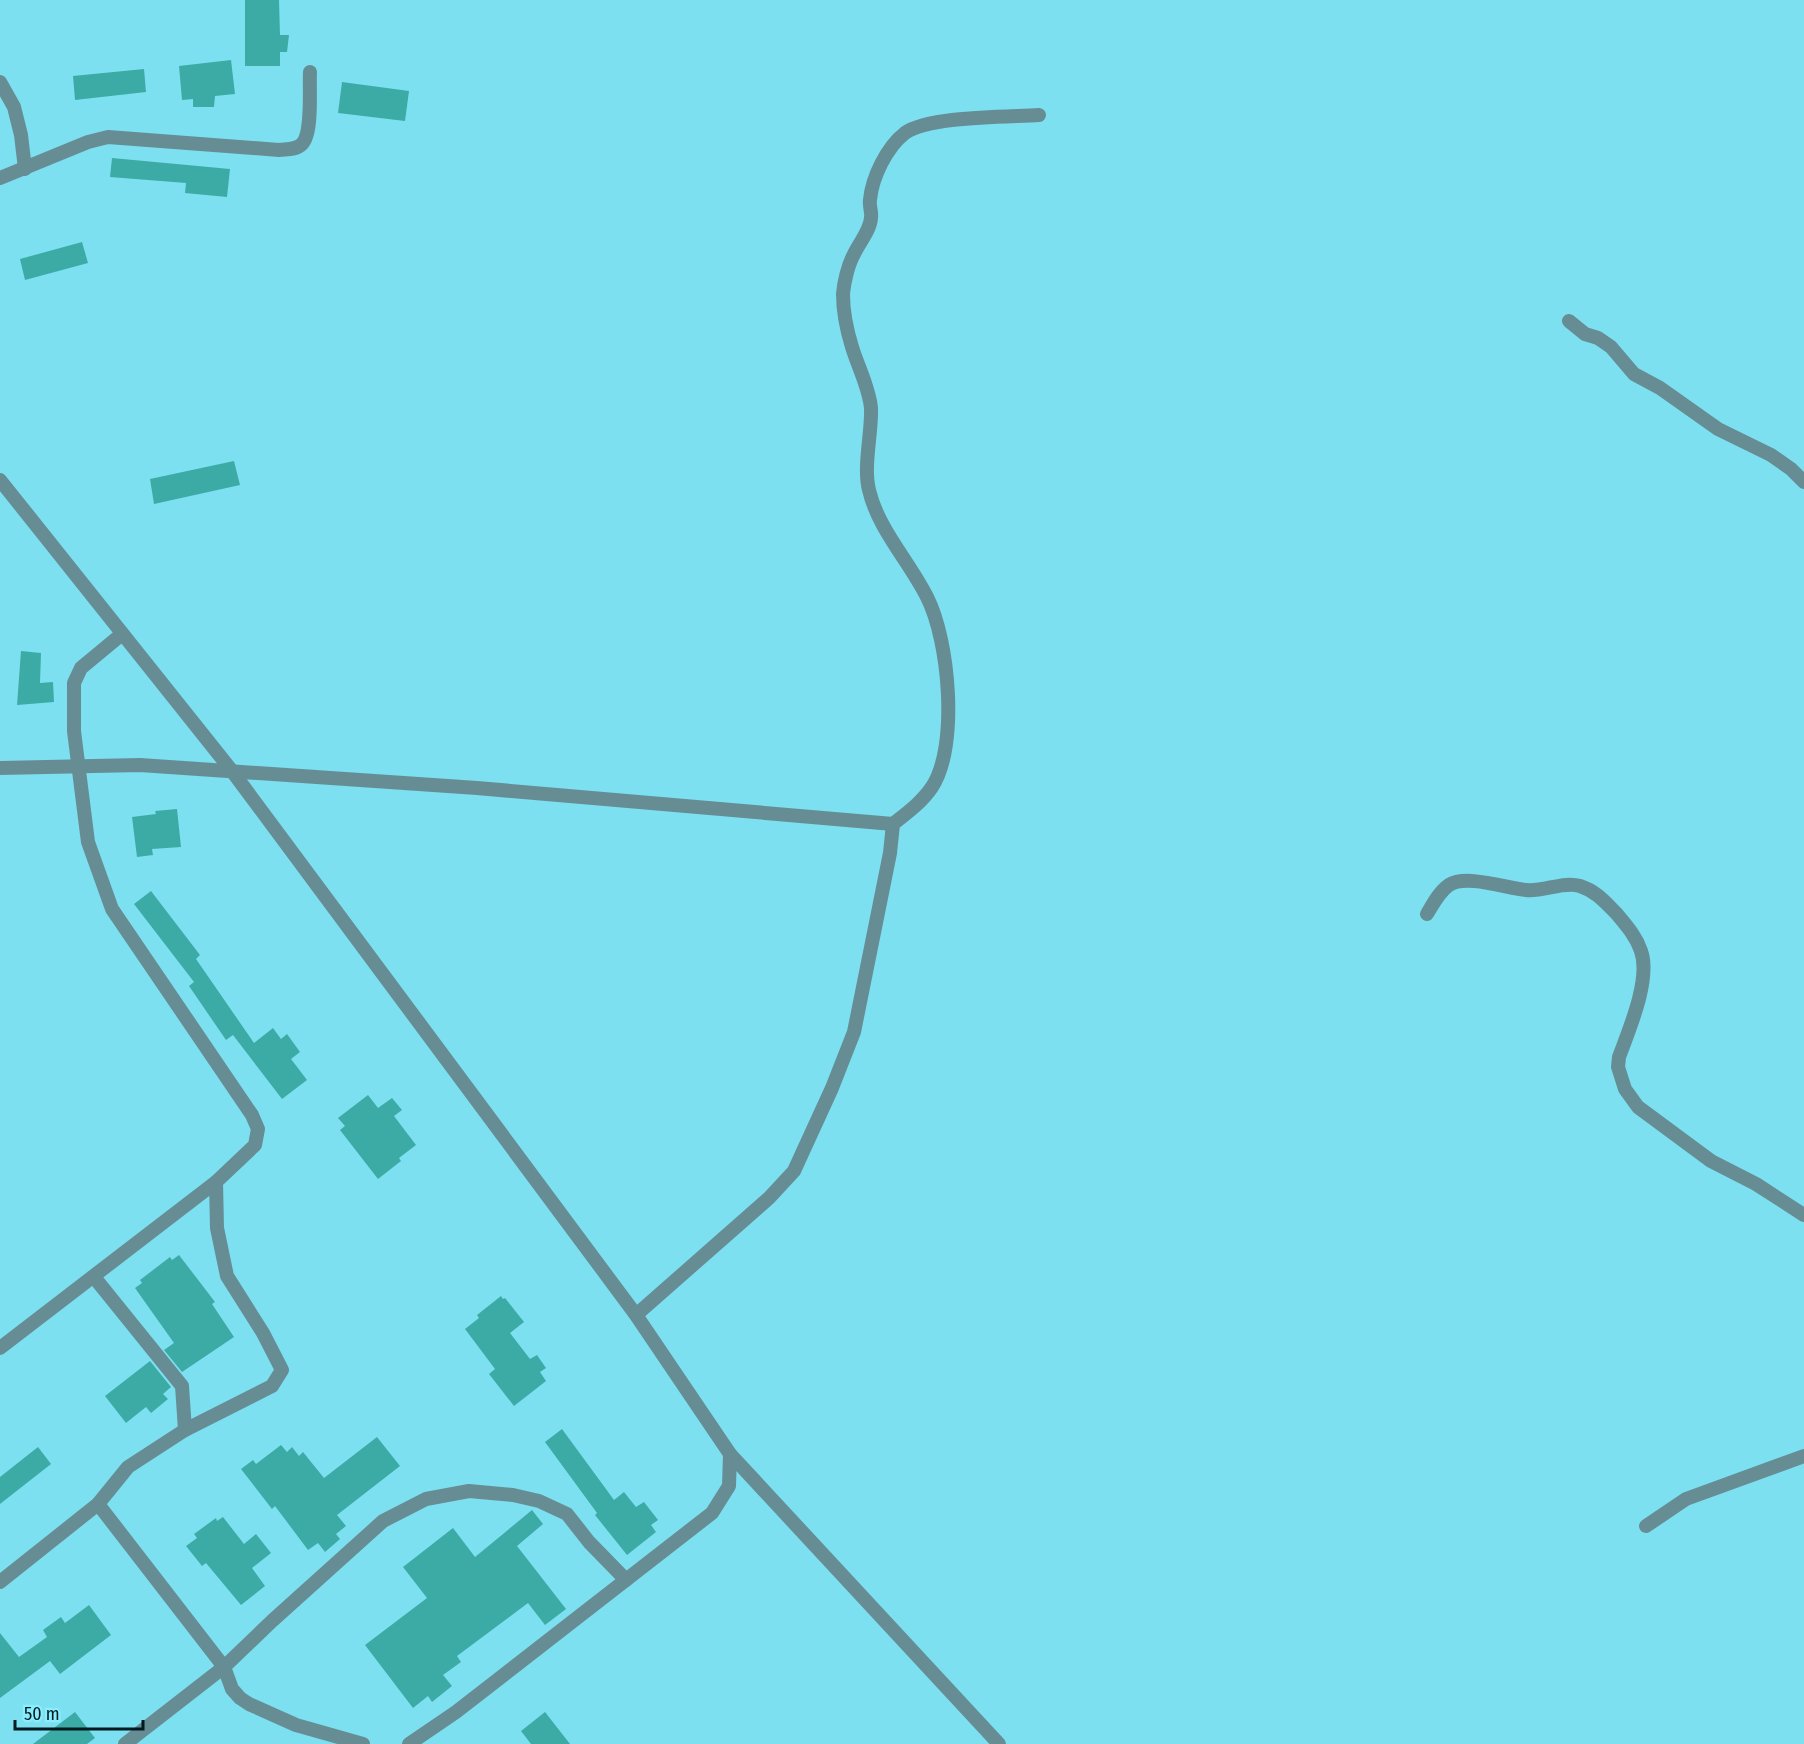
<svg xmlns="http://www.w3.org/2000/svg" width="1804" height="1744" viewBox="0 0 1804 1744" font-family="'Fira Sans Condensed',sans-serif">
<rect width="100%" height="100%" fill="#7ce0f1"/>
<g fill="#3caba5">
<path d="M245 0H279L280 35H289L287 52H280V66H245Z"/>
<path d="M231 60 235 94 215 96 214 107H193V99L182 100 179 66Z"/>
<path d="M144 69 146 92 75 100 73 76Z"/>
<path d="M342 82 409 91 405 121 338 113Z"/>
<path d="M112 158 230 169 227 197 185 193 186 183 110 177Z"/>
<path d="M82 242 88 263 25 280 20 259Z"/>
<path d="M234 461 240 485 154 504 150 479Z"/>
<path d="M21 651 41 653 40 683 53 682 54 702 17 705Z"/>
<path d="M177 809 181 847 152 849 153 855 137 857 132 817 156 814 155 811Z"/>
<path d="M151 891 200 955 196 959 254 1043 273 1028 281 1039 287 1034 300 1052 291 1059 307 1080 282 1099 233 1035 226 1040 189 986 194 982 134 904Z"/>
<path d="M368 1095 378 1108 392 1098 402 1110 394 1116 416 1145 399 1158 401 1161 378 1179 340 1130 345 1126 338 1118Z"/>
<path d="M179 1255 215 1302 212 1304 234 1337 182 1372 164 1350 174 1343 135 1288 142 1283 140 1280 170 1257 172 1260Z"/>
<path d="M501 1296 503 1299 505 1298 524 1322 510 1333 530 1359 537 1355 546 1368 540 1372 546 1381 514 1406 489 1374 495 1369 465 1329 479 1318 477 1315Z"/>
<path d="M150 1361 171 1387 163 1394 168 1399 151 1413 146 1407 126 1423 105 1396Z"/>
<path d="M562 1429 614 1500 624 1492 636 1507 644 1502 658 1520 651 1525 656 1532 627 1555 595 1515 597 1513 545 1442Z"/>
<path d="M377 1437 400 1466 337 1515 346 1526 336 1534 340 1539 325 1552 318 1543 308 1550 275 1506 272 1509 241 1469 253 1460 256 1464 281 1445 287 1452 292 1447 299 1456 303 1452 324 1478Z"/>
<path d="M38 1447 51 1464 0 1504V1477Z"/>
<path d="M532 1510 543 1524 517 1546 566 1609 545 1625 528 1603 457 1656 461 1662 443 1675 452 1686 432 1702 428 1696 413 1708 365 1645 427 1598 403 1567 453 1528 475 1557Z"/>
<path d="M223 1517 244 1544 256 1534 271 1553 252 1568 265 1586 241 1605 206 1563 202 1566 186 1546 197 1538 194 1534 216 1518 217 1521Z"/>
<path d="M89 1605 111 1635 60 1674 50 1661 0 1698V1633L19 1657 47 1637 43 1630 61 1617 65 1623Z"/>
<path d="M75 1712 95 1738 87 1744H33Z"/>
<path d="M545 1712 570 1744H531L521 1731Z"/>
</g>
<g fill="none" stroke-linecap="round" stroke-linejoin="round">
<g stroke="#678d94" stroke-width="14">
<path d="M0 82 14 107 21 135 25 169"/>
<path d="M0 178 88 142 108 137 279 150C287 149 296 150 302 144 313 133 309 89 310 72"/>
<path d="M1569 321 1585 334 1598 338 1611 347 1634 374 1660 388 1718 429 1771 455 1791 469 1804 482"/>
<path d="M0 480 232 771 636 1315 730 1454 729 1486 712 1513 456 1712 409 1744"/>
<path d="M0 768 140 765 477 788 893 824"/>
<path d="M1427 914C1433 904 1439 892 1449 885 1466 874 1506 888 1526 890 1543 892 1564 881 1580 886 1596 891 1605 902 1616 913 1626 925 1636 936 1641 951 1651 979 1629 1030 1619 1057L1618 1067 1625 1089 1638 1107 1711 1161 1756 1184 1804 1215"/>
<path d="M94 1277 182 1386 185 1430"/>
<path d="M636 1315 769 1198 794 1171 832 1088 854 1032 890 853 893 824C907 813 922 802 932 787 959 746 949 640 927 597 909 561 878 529 869 490 863 466 872 433 871 408 869 387 858 367 852 347 847 331 843 311 843 294 844 282 848 265 854 254 859 243 870 231 871 218 872 212 869 206 870 200 872 177 887 147 905 133 929 116 1007 117 1039 115"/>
<path d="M0 1348 216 1182"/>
<path d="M730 1454 999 1744"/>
<path d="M98 1504 224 1667 232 1689 240 1698 249 1704 296 1725 363 1744"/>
<path d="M1646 1526 1686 1499 1804 1456"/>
<path d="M0 1582 98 1504 128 1467 185 1430 272 1386 282 1370 263 1333 227 1276 217 1228 216 1182 255 1145 258 1129 252 1115 112 909 88 842 74 731V683L81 668 122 634"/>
<path d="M125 1744 224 1667 272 1621 383 1521 426 1499 469 1491 513 1495 539 1501 567 1514 589 1542 626 1580"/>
</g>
</g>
<path d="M15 1720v9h128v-9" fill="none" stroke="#001b20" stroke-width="3"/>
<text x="24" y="1720" font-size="18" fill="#001b20" stroke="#8aedfe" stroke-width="4.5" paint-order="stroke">50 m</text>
</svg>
